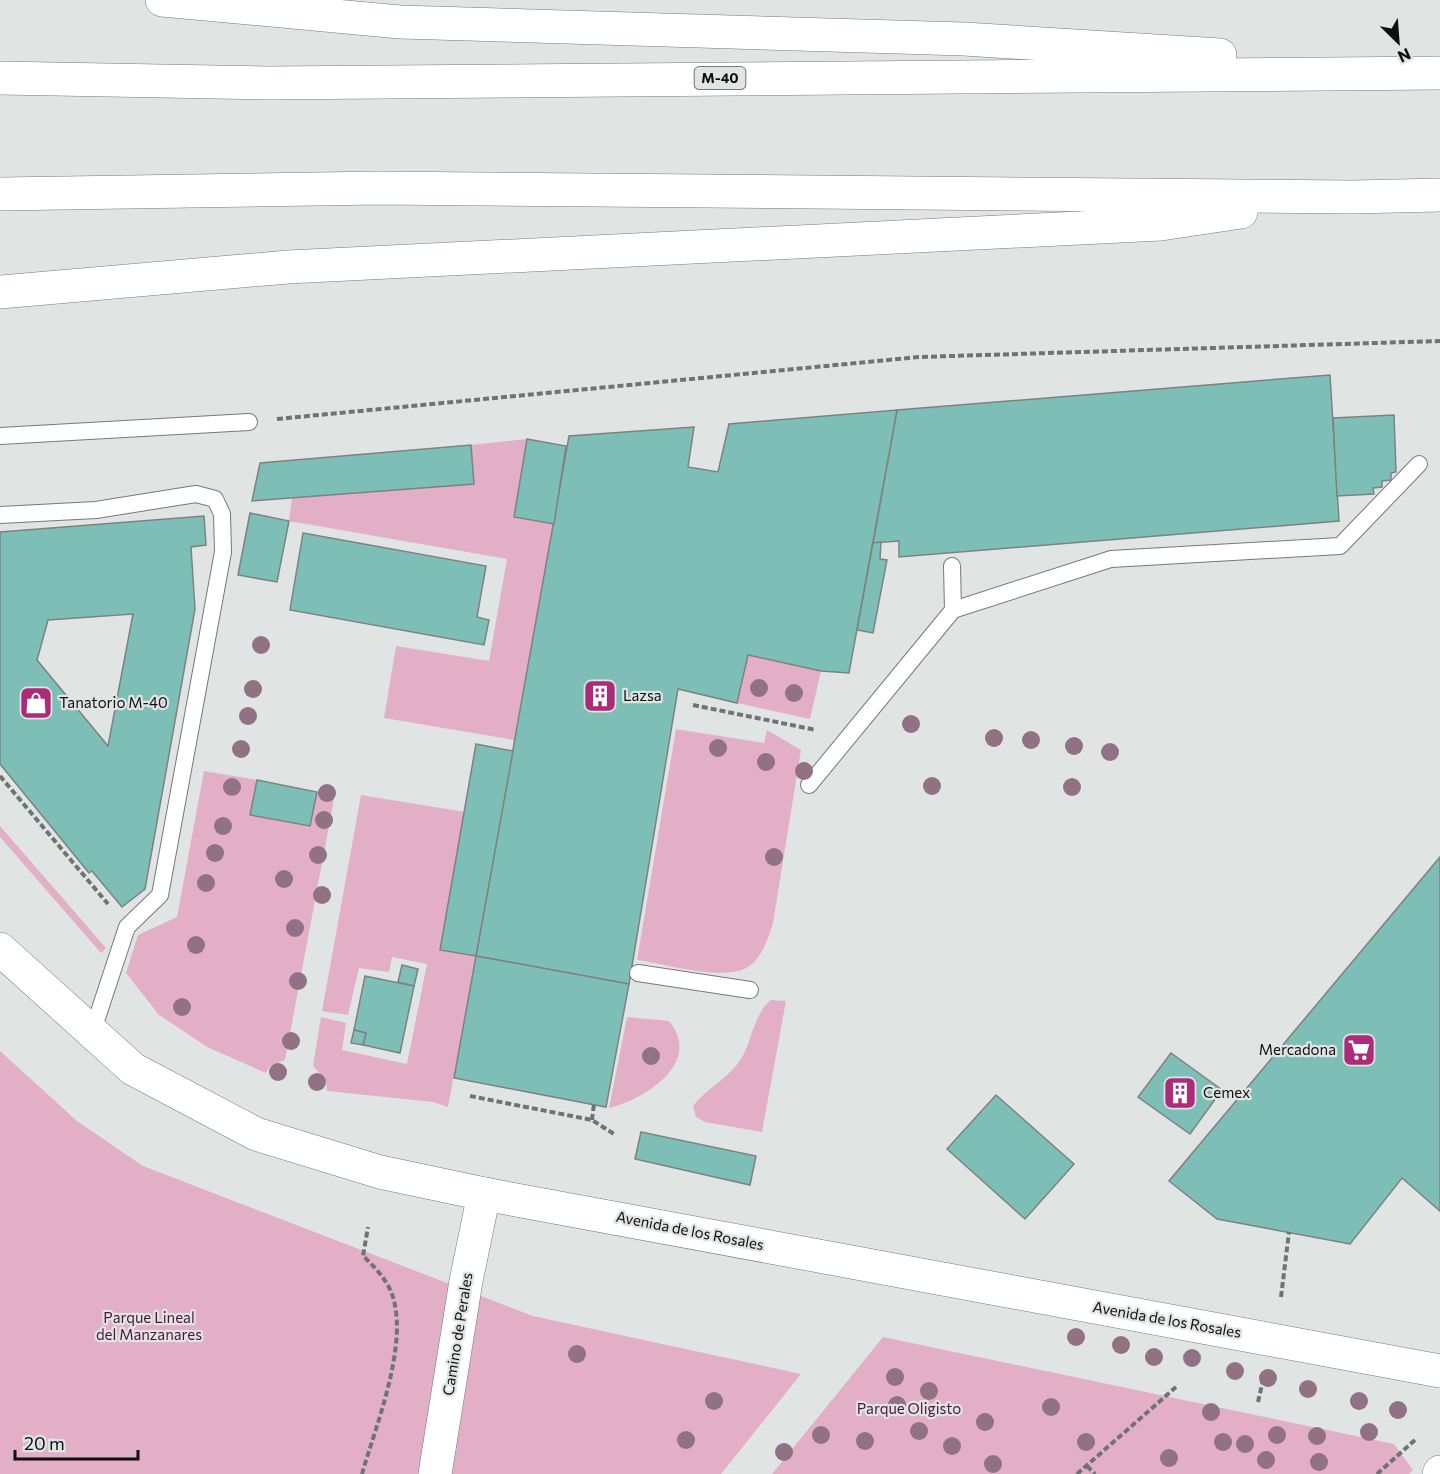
<svg xmlns="http://www.w3.org/2000/svg" width="1440" height="1474" viewBox="0 0 1440 1474" font-family="Commissioner,sans-serif">
<rect width="100%" height="100%" fill="#e0e5e4"/>
<g fill="#e3afc7">
<path d="M527 439 514 517 554 524 514 740 384 718 396 646 489 661 507 559 289 521 292 498 474 484 471 445Z"/>
<path d="M748 655 821 671 810 719 737 703Z"/>
<path d="M676 729 764 743 767 730 801 750 773 923C768 938 762 959 748 967 724 982 666 964 637 960Z"/>
<path d="M204 771 257 780 251 815 309 826 317 792 335 794 285 1060 270 1066 266 1073 207 1047 159 1015 126 973 138 935 177 917Z"/>
<path d="M361 795 465 812 440 950 476 956 448 1107 433 1102 327 1091 326 1080 313 1066 321 1017 346 1023 342 1050 407 1064 427 964 392 957 389 972 359 968 348 1015 322 1011Z"/>
<path d="M0 826 106 948 101 953 0 837Z"/>
<path d="M771 1000 786 1001 762 1132 705 1122 696 1117 693 1106C707 1088 729 1078 741 1059 752 1041 754 1013 771 1000Z"/>
<path d="M627 1017 669 1021C703 1062 646 1099 609 1108Z"/>
<path d="M0 1051 77 1121 143 1166 533 1316 801 1374 721 1474H0Z"/>
<path d="M883 1337 1394 1444 1413 1470 1409 1474H772Z"/>
</g>
<g fill="#7dbfb6" stroke="#7d8281" stroke-width="1.5" fill-rule="evenodd">
<path d="M1330 375 1339 521 899 557V541L873 543 897 410Z"/>
<path d="M897 410 849 673 821 671 748 655 737 703 678 689 629 984 476 956 569 436 694 427 688 467 718 472 729 424Z"/>
<path d="M1394 415 1396 472 1391 473V480L1382 481V487L1373 488 1374 494 1337 496 1333 418Z"/>
<path d="M527 439 566 446 554 524 514 517Z"/>
<path d="M471 445 474 484 252 501 260 463Z"/>
<path d="M250 513 289 521 277 582 238 575Z"/>
<path d="M204 516 206 545 191 547 195 609 145 889 122 907 92 871 89 873 0 764V532ZM133 614 108 746 37 660 48 620Z"/>
<path d="M303 533 486 566 477 617 489 620 484 645 290 610Z"/>
<path d="M881 542 880 559 887 560 873 633 857 630 873 543Z"/>
<path d="M476 744 513 751 476 956 440 950Z"/>
<path d="M257 780 317 792 310 826 250 815Z"/>
<path d="M1440 857V1211L1402 1178 1350 1244 1217 1219 1169 1181Z"/>
<path d="M476 956 629 984 606 1107 454 1078Z"/>
<path d="M402 965 418 969 414 986 398 982Z"/>
<path d="M365 976 414 986 400 1053 363 1045 366 1033 354 1030Z"/>
<path d="M354 1030 366 1033 363 1045 351 1043Z"/>
<path d="M1171 1053 1222 1090 1190 1134 1138 1097Z"/>
<path d="M996 1095 1074 1164 1025 1219 947 1149Z"/>
<path d="M641 1132 756 1156 750 1185 635 1159Z"/>
</g>
<g fill="none" stroke-linecap="round" stroke-linejoin="round">
<g stroke="#757a79" stroke-width="18">
<g id="lane">
<path d="M0 436 249 422"/>
<path d="M0 515 96 510 196 494 215 499 222 514 223 552 160 895 127 927 92 1033"/>
<path d="M953 610 1111 559 1340 546 1419 464"/>
<path d="M809 785 953 610 952 566"/>
<path d="M638 973 750 990"/>
</g>
</g>
<g stroke="#757a79" stroke-width="34">
<g id="street">
<path d="M435 1474 466 1281 484 1194"/>
<path d="M1439 1474 1440 1472"/>
</g>
</g>
<g stroke="#757a79" stroke-width="34">
<path id="secondary" d="M0 949 133 1069 256 1134 380 1172 484 1194 1440 1371"/>
</g>
<g stroke="#757a79" stroke-width="34">
<g id="highway">
<path d="M162 0 400 22 964 39 1220 55"/>
<path d="M0 78 267 83 1440 73"/>
<path d="M0 194 379 188 1353 197 1440 195"/>
<path d="M0 292 288 267 1161 224 1241 212"/>
</g>
</g>
<g stroke="#707373" stroke-width="4" stroke-dasharray="6 3" stroke-linecap="butt">
<path d="M277 419 919 357 1440 341"/>
<path d="M693 705 816 730"/>
<path d="M0 776 108 904"/>
<path d="M470 1096 592 1120 614 1134"/>
<path d="M592 1120 594 1104"/>
<path d="M1281 1297 1289 1232"/>
<path d="M1258 1402 1263 1380"/>
<path d="M1087 1466 1095 1474"/>
<path d="M362 1474C376 1425 408 1347 393 1297 388 1281 375 1267 363 1256L368 1227"/>
<path d="M1077 1474 1176 1387"/>
<path d="M1377 1474 1416 1439"/>
</g>
<use href="#lane" stroke="#fff" stroke-width="16"/>
<use href="#street" stroke="#fff" stroke-width="33"/>
<use href="#secondary" stroke="#fff" stroke-width="33"/>
<use href="#highway" stroke="#fff" stroke-width="33"/>
</g>
<g fill="#907284">
<circle cx="261" cy="645" r="9"/>
<circle cx="759" cy="688" r="9"/>
<circle cx="253" cy="689" r="9"/>
<circle cx="794" cy="693" r="9"/>
<circle cx="248" cy="716" r="9"/>
<circle cx="911" cy="724" r="9"/>
<circle cx="994" cy="738" r="9"/>
<circle cx="1031" cy="740" r="9"/>
<circle cx="1074" cy="746" r="9"/>
<circle cx="718" cy="748" r="9"/>
<circle cx="241" cy="749" r="9"/>
<circle cx="1110" cy="752" r="9"/>
<circle cx="766" cy="762" r="9"/>
<circle cx="804" cy="771" r="9"/>
<circle cx="932" cy="786" r="9"/>
<circle cx="232" cy="787" r="9"/>
<circle cx="1072" cy="787" r="9"/>
<circle cx="327" cy="793" r="9"/>
<circle cx="324" cy="820" r="9"/>
<circle cx="223" cy="826" r="9"/>
<circle cx="215" cy="853" r="9"/>
<circle cx="318" cy="855" r="9"/>
<circle cx="774" cy="857" r="9"/>
<circle cx="284" cy="879" r="9"/>
<circle cx="206" cy="883" r="9"/>
<circle cx="322" cy="895" r="9"/>
<circle cx="295" cy="928" r="9"/>
<circle cx="196" cy="945" r="9"/>
<circle cx="298" cy="981" r="9"/>
<circle cx="182" cy="1007" r="9"/>
<circle cx="291" cy="1041" r="9"/>
<circle cx="651" cy="1056" r="9"/>
<circle cx="278" cy="1072" r="9"/>
<circle cx="317" cy="1082" r="9"/>
<circle cx="1076" cy="1337" r="9"/>
<circle cx="1121" cy="1345" r="9"/>
<circle cx="577" cy="1354" r="9"/>
<circle cx="1154" cy="1357" r="9"/>
<circle cx="1192" cy="1358" r="9"/>
<circle cx="1235" cy="1371" r="9"/>
<circle cx="895" cy="1377" r="9"/>
<circle cx="1268" cy="1378" r="9"/>
<circle cx="1308" cy="1389" r="9"/>
<circle cx="929" cy="1391" r="9"/>
<circle cx="714" cy="1401" r="9"/>
<circle cx="1359" cy="1401" r="9"/>
<circle cx="897" cy="1405" r="9"/>
<circle cx="1051" cy="1407" r="9"/>
<circle cx="1398" cy="1410" r="9"/>
<circle cx="1211" cy="1412" r="9"/>
<circle cx="985" cy="1422" r="9"/>
<circle cx="919" cy="1431" r="9"/>
<circle cx="1369" cy="1432" r="9"/>
<circle cx="821" cy="1435" r="9"/>
<circle cx="1277" cy="1435" r="9"/>
<circle cx="1317" cy="1436" r="9"/>
<circle cx="686" cy="1440" r="9"/>
<circle cx="865" cy="1441" r="9"/>
<circle cx="1086" cy="1442" r="9"/>
<circle cx="1223" cy="1442" r="9"/>
<circle cx="1245" cy="1444" r="9"/>
<circle cx="952" cy="1446" r="9"/>
<circle cx="784" cy="1452" r="9"/>
<circle cx="1169" cy="1458" r="9"/>
<circle cx="1266" cy="1460" r="9"/>
<circle cx="1319" cy="1462" r="9"/>
<circle cx="993" cy="1464" r="9"/>
</g>
<defs>
<g id="building-square" transform="scale(1.725)"><rect x="-9" y="-9" width="18" height="18" rx="4" fill="#ad2c79" stroke="#e0e5e4"/><path d="M-4-6H4V6H1V3H-1V6H-4ZM-2.5-4.3h1.7v1.8h-1.7ZM.8-4.3h1.7v1.8H.8ZM-2.5-1h1.7V.8h-1.7ZM.8-1h1.7V.8H.8Z" fill="#fff"/></g>
<g id="shop-square" transform="scale(1.725)"><rect x="-9" y="-9" width="18" height="18" rx="4" fill="#ad2c79" stroke="#e0e5e4"/><path d="M-5-2.5h2.3a2.7 3.5 0 0 1 5.4 0H5L5.5 6h-11ZM-1.5-2.5h3a1.5 2.3 0 0 0-3 0Z" fill="#fff"/></g>
<g id="supermarket-square" transform="scale(1.725)"><rect x="-9" y="-9" width="18" height="18" rx="4" fill="#ad2c79" stroke="#e0e5e4"/><path d="M-6-5.5h2.5l.6 2H6L4.5 2H-2.5L-4.4-4H-6ZM-1.5 3.2a1.3 1.3 0 1 0 .1 0ZM3 3.2a1.3 1.3 0 1 0 .1 0Z" fill="#fff"/></g>
</defs>
<g fill-rule="evenodd">
<use href="#building-square" x="600" y="696"/>
<use href="#shop-square" x="36" y="703"/>
<use href="#supermarket-square" x="1359" y="1050"/>
<use href="#building-square" x="1180" y="1093"/>
</g>
<g text-anchor="middle" stroke-width="4.5" stroke-linejoin="round" paint-order="stroke">
<rect fill="#e0e5e4" stroke="#4d4f4f" stroke-width="1.5" x="694.5" y="67" width="51" height="22" rx="4.5"/>
<g font-size="14" font-weight="bold" fill="#0e0f0f">
<text x="720" y="83">M-40</text>
</g>
<g font-size="15" fill="#0e0f0f" stroke="#e0e5e4" text-anchor="start">
<text x="623" y="701">Lazsa</text>
<text x="59" y="708">Tanatorio M-40</text>
<text x="1336" y="1055" text-anchor="end">Mercadona</text>
<text x="1203" y="1098">Cemex</text>
</g>
<g font-size="15" fill="#0e0f0f" stroke="#e0e5e4">
<text transform="translate(690 1231) rotate(11)" y="5">Avenida de los Rosales</text>
<text transform="translate(1167 1320) rotate(10)" y="5">Avenida de los Rosales</text>
<text transform="translate(458 1334) rotate(-81)" y="5">Camino de Perales</text>
</g>
<g font-size="15" fill="#4f1336" stroke="#e0e5e4">
<text x="149" y="1323">Parque Lineal<tspan x="149" dy="17">del Manzanares</tspan></text>
<text x="909" y="1414">Parque Oligisto</text>
</g>
</g>
<g transform="translate(1398 42) rotate(155)" stroke="#e0e5e4" stroke-width="4.5" paint-order="stroke">
<path d="M0-4.5L10 22L0 15L-10 22Z" fill="#0e0f0f"/>
<text y="-9" font-size="16" font-weight="bold" text-anchor="middle" fill="#0e0f0f">N</text>
</g>
<path d="M15 1450v9h123v-9" fill="none" stroke="#0e0f0f" stroke-width="3"/>
<text x="24" y="1450" font-size="18" fill="#0e0f0f" stroke="#e0e5e4" stroke-width="4.5" paint-order="stroke">20 m</text>
</svg>
